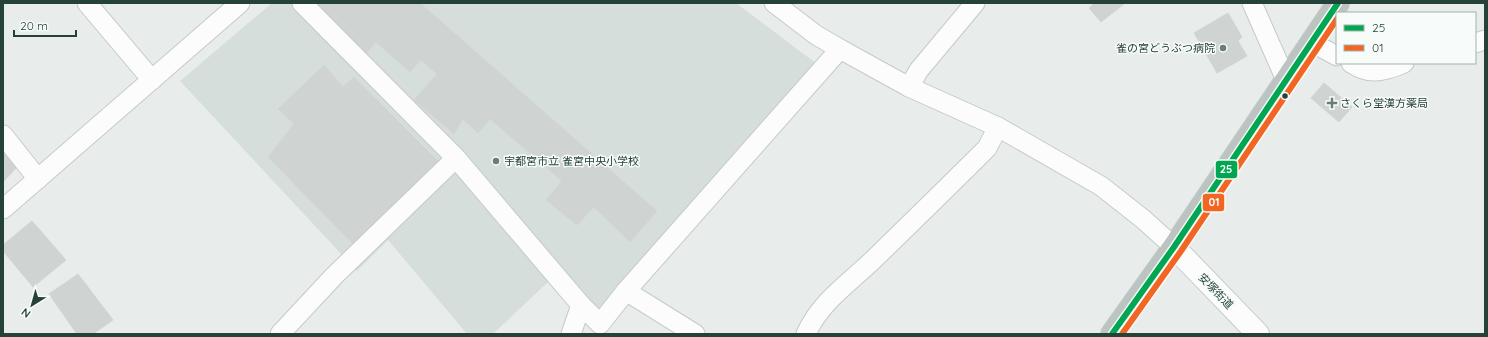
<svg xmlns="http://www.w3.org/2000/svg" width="1488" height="337" viewBox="0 0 1488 337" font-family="Quicksand,'Noto Sans JP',sans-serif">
<rect width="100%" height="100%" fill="#e8edeb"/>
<path fill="#d6dedb" d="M272 3H736L817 64 609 320 548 282 493 334H467L388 240 357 271 180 81Z"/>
<g fill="#cfd4d2" stroke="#d1d6d4">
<path d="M321 3H420L657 211 630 242 594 207 577 225 546 200 562 181 490 119 478 133 463 119 454 134 414 100 437 74 421 60 410 72 376 42 366 54 316 7Z"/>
<path d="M1095 3H1123L1124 4 1101 22 1089 8Z"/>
<path d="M1228 13 1242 37 1238 41 1247 56 1217 73 1194 33Z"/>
<path d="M324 65 343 87 354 77 445 168 360 251 268 157 294 124 278 109Z"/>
<path d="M1324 83 1352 107 1339 122 1311 98Z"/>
<path d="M3 151 17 167 3 182Z"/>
<path d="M32 221 66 260 33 287 3 251V245Z"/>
<path d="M78 274 113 320 93 334H77L49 294Z"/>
</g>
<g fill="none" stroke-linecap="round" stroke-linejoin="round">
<g stroke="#c5cac8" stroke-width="21">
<g id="street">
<path d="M87 3 152 80"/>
<path d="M302 3 456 158 581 305"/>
<path d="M774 3 816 35 840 49 909 87 998 127 1101 186 1143 219 1174 247"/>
<path d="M1252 3 1286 80"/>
<path d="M1311 42 1337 56"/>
<path d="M1475 43 1485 40"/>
<path d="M1351 63C1355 65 1359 68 1363 69 1375 74 1393 68 1404 63"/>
<path d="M909 87 919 70 975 3"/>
<path d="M3 135 38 179"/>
<path d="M3 209 240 3"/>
<path d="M626 291 695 334"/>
<path d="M280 334 334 276 456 158"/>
<path d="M571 334 581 305 600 324 626 291 840 49"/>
<path d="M806 334C820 302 849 283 873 260 911 223 949 186 987 148L998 127"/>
</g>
</g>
<g stroke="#c3cbc8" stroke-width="24">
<path id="secondary" d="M1174 247 1258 334"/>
</g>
<g stroke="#c3ccc9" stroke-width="24">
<path id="highway" d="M1112 334 1174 247 1338 3"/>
</g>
<use href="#street" stroke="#fcfcfc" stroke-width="19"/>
<use href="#secondary" stroke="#fcfcfc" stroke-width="22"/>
<use href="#highway" stroke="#bcc4c2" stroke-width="22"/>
<g stroke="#f7fbf9" stroke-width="9">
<path id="bus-1" d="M1112 334 1174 247 1338 3"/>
</g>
<g stroke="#f7fbf9" stroke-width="9">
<path id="bus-2" d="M1122 334 1181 251 1337 19"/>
</g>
<use href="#bus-1" stroke="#00a651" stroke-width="6"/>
<use href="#bus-2" stroke="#f26522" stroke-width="6"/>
</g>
<g fill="#697e78" stroke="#f7fbf9" stroke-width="1.5">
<circle cx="1223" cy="48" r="4"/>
<path d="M1330 97h4v4h4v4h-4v4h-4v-4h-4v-4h4z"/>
<circle cx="496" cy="161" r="4"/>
</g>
<circle fill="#24423a" stroke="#f7fbf9" stroke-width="1.5" cx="1285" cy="96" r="3.5"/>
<g text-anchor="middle" stroke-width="3" stroke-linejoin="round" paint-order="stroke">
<g font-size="11" fill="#24423a" stroke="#f7fbf9" text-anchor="start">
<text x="1215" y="52" text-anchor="end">雀の宮どうぶつ病院</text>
<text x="1340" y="107">さくら堂漢方薬局</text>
<text x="504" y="165">宇都宮市立 雀宮中央小学校</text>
</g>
<g font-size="11" fill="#24423a" stroke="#f7fbf9">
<text transform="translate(1216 291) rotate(46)" y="4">安塚街道</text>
</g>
</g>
<g stroke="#f7fbf9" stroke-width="1.5">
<rect x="1215" y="160" width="23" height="19" rx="4" fill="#00a651"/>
<rect x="1202" y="193" width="23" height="19" rx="4" fill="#f26522"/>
</g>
<g font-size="11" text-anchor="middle" font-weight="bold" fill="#fff">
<text x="1226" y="173">25</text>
<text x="1214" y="206">01</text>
</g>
<rect width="1488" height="337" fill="none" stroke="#24423a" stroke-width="8"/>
<rect x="1336" y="12" width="140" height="52" fill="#f7fbf9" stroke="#a3b1ad"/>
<rect x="1344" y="25" width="20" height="6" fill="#00a651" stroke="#a3b1ad"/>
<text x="1372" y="32" font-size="12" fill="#24423a">25</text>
<rect x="1344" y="45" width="20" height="6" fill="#f26522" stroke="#a3b1ad"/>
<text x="1372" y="52" font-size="12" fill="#24423a">01</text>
<g transform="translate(32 305) rotate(217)" stroke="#f7fbf9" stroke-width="3" paint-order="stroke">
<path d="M0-3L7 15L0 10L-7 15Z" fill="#24423a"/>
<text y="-6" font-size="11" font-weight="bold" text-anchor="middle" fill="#24423a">N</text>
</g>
<path d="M14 30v6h62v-6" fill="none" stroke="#24423a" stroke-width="2"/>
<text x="20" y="30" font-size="12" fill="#24423a" stroke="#f7fbf9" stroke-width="3" paint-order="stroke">20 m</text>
</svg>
